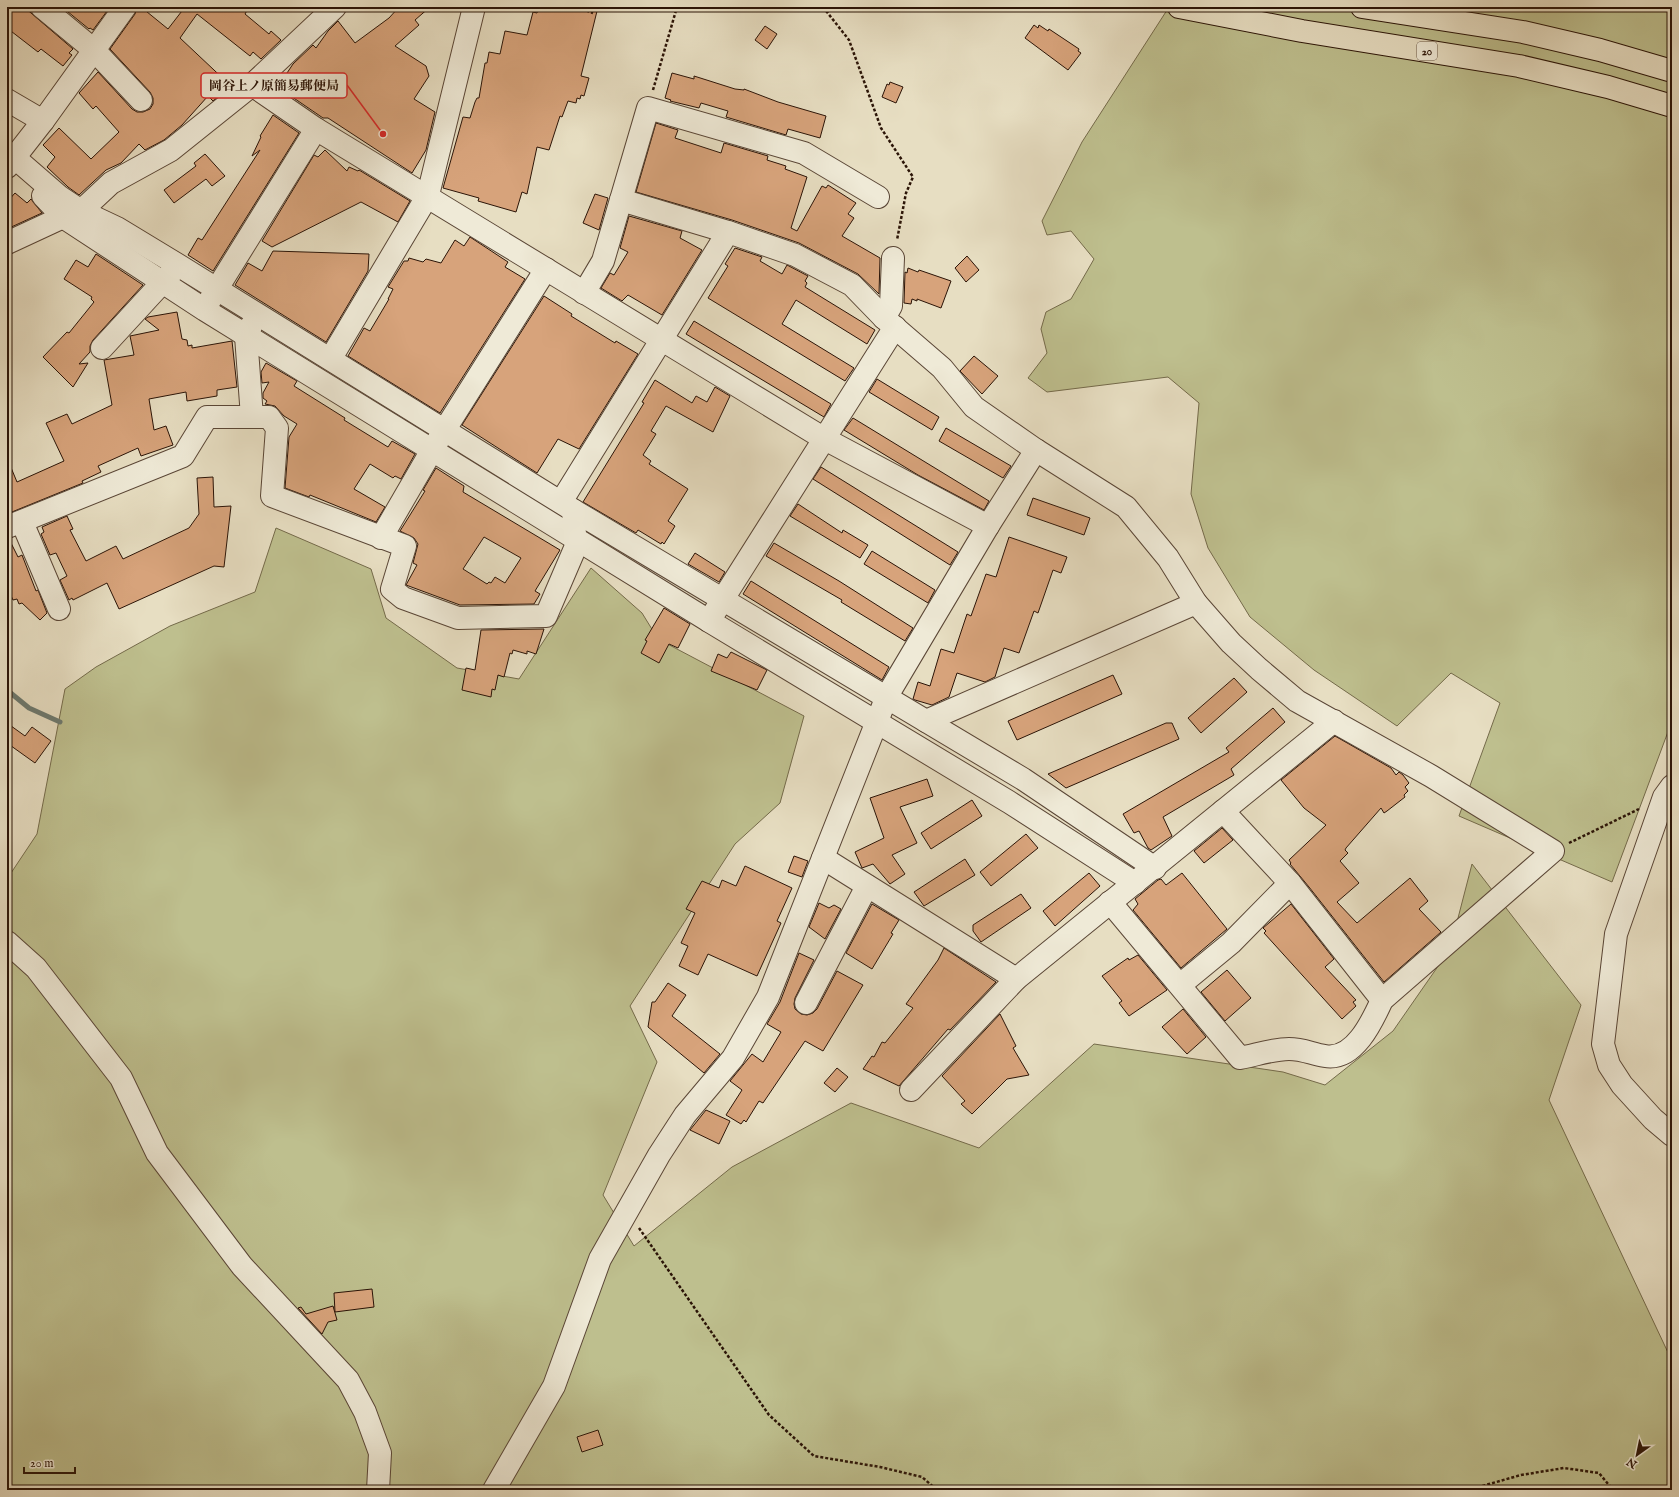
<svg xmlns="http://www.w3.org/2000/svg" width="1679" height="1497" viewBox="0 0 1679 1497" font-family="'IM FELL English','Noto Serif JP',serif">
<rect width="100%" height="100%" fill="#e7dec2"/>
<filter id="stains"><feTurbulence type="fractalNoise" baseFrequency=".005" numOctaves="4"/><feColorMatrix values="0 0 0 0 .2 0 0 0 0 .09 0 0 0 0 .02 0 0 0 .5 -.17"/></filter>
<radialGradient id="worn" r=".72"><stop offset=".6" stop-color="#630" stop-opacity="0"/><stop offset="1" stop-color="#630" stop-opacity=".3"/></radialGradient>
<g fill="#bebf8e" stroke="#746a4a">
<path d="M1169 7H1672V721L1612 882 1459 816 1500 703 1451 673 1397 726 1314 670 1250 617 1208 548 1191 494 1199 403 1168 377 1047 392 1028 378 1047 353 1041 329 1046 312 1071 299 1094 259 1071 231 1047 235 1042 221 1082 142Z"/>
<path d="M276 528 371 569 386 618 457 668 519 679 591 568 642 613 658 639 804 716 780 803 735 844 630 1006 657 1062 603 1195 634 1246 732 1167 851 1103 979 1148 1094 1044 1283 1072 1325 1085 1393 1031 1450 949 1472 864 1581 1005 1549 1100 1672 1361V1490H7V879L37 834 65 689 96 667 170 626 255 592Z"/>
</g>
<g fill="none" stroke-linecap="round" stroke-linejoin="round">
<path stroke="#6c796f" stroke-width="5" d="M7 690 29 708 60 722"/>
</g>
<g fill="#d7a37b" stroke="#2b1407" fill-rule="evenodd">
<path d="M7 7H24L73 49 69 53 72 55 63 66 41 49 38 52 7 28Z"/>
<path d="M62 7H110L93 30 90 28 89 29Z"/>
<path d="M137 7H141L168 29 185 7H249L245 14 269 34 271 31 281 40 261 59 253 52 250 56 197 14 180 38 231 86 213 101 208 96 182 125 164 140 145 150 139 144 121 163 106 170 79 195 68 187 47 167 55 157 43 145 59 128 91 159 119 132 96 106 93 109 79 93 98 72 132 109 137 112H143L150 109 153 104V98L150 92 110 49 135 14Z"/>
<path d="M399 7H430L415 20 419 25 395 46 426 66 429 76 414 99 435 112 426 150 412 173 328 118H323L282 90 283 88 279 85 293 64 313 45 316 48 328 31 338 21 355 43 389 18Z"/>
<path d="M544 7H598L581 76 589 78 584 96 581 95 580 99 577 98 576 103 568 101 562 117 560 116 549 150 537 147 527 194 522 192 516 212 478 201 479 198 443 188 463 117 470 118 475 102 477 98H479L485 63H487L489 52 500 54 505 31 527 35 533 12 537 13 538 9 544 10Z"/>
<path d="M1034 25 1038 28 1039 25 1048 31 1049 29 1079 49 1078 51 1081 53 1068 70 1025 38Z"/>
<path d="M765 26 777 34 767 49 755 40Z"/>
<path d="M672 73 694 79V76L735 89 744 90V89L778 102 826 116 820 138 788 129 786 135 726 117 728 111 701 103 699 108 670 101 671 100 665 98Z"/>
<path d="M890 82 903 87 896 103 882 97 887 84 889 85Z"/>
<path d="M273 115 299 133 213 271 188 255 198 238 202 240 260 150 252 156 261 137 260 136Z"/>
<path d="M656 123 678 130 675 138 721 153 724 143 768 156 767 160 786 166 785 169 807 177 791 228 797 231 822 186 826 188 828 185 856 203 848 214 854 218 842 236 880 258 879 294 858 274 799 243 732 220 636 192Z"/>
<path d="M325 150 347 171 349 167 358 171 359 170 410 201 398 222 361 202 272 247 262 241 314 155 318 157Z"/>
<path d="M205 154 225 176 212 186 206 179 174 203 164 190 196 166 194 163Z"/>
<path d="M15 193 27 203 31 199 42 213 7 229V202Z"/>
<path d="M595 194 608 198 599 230 583 223Z"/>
<path d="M629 216 682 231 680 238 702 250 662 315 628 295 622 301 601 288 610 273 614 275 628 252 620 248Z"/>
<path d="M470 237 508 262 505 267 525 279 440 413 348 356 364 328 370 331 389 299H388L393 289 388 287 404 261H408L409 258 423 262 426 259 441 263 455 240 464 246Z"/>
<path d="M735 248 762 257 760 261 782 274 787 265 808 276 805 281 807 283 805 287 875 330 867 344 796 300 782 324 854 368 845 381 708 298 728 266 725 264Z"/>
<path d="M273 251 369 254 368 271 326 342 235 285 248 263 262 271Z"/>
<path d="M96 254 143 285 93 340 90 346V352L79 364 88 363 73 387 43 357 67 332 69 333 94 302 91 299 92 297 64 279 76 260 88 267Z"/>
<path d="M967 256 979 270 966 282 955 268Z"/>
<path d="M908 268 918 272 919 270 951 281 941 308 917 299V301L912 299 911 304 904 303 905 272 907 273Z"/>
<path d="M544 296 572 314 571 316 615 343 616 341 638 354 579 449 558 439 537 473 462 425Z"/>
<path d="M177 312 182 339 187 340 188 346 192 345V348L232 341 237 387 217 390V396L187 401 186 392 149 399 154 430 166 426 173 445 141 456 138 448 98 466 101 472 82 481 83 483 7 514V458L17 482 64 461 46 423 67 414 72 424 112 405 104 360 134 355 130 336 159 330 145 319 148 317Z"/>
<path d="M694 321 831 404 824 417 686 334Z"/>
<path d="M974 356 998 376 982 394 960 371Z"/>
<path d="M266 363 297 381 294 386 345 418 344 420 388 447 392 441 415 454 401 479 395 476 393 478 370 464 354 489 385 507 376 522 310 495 309 497 285 488 289 437 297 424 284 416 275 406 265 404 267 401 263 398V393L269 382 262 383 261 372Z"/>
<path d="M877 379 939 417 932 430 869 392Z"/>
<path d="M655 380 692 403 696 396 707 402 715 387 730 396 713 432 666 406 651 431 656 434 643 455 651 461 649 464 688 489 668 521 675 526 664 544 662 542 661 544 638 530 636 533 583 502 644 403 642 402Z"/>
<path d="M853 418 989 501 984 510 918 475 844 430Z"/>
<path d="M946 428 1011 466 1003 478 939 441Z"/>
<path d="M821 467 958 552 950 565 813 479Z"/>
<path d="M436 468 464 486 463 492 560 550 535 591 540 594 534 604 460 605 406 585 417 565 413 563 418 544 414 538 400 531 425 491 423 490ZM484 537 521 558 505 583 495 577 491 583 489 582 487 584 463 569Z"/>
<path d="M213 477 214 507 231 506 224 567 214 566 119 609 107 583 73 600 72 598 69 600 60 580 67 576 56 553 50 555 41 534 44 532 42 527 67 516 73 529 70 530 86 561 116 546 123 559 189 528 199 514 197 478Z"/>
<path d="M1033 498 1090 518 1084 535 1027 515Z"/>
<path d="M798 504 842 533 843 530 868 545 860 558 790 516Z"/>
<path d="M1009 537 1067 557 1061 573 1053 570 1038 613 1034 611 1019 653 1004 648 995 677 985 682 957 673 949 697 932 705 915 700 913 699 918 682 930 686 941 649 954 653 967 614 971 616 986 574 996 577Z"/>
<path d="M7 539H9L18 557 22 555 36 591 38 590 47 613 40 620 22 603 19 604 17 599 13 600 7 587Z"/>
<path d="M774 543 839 581 913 628 905 641 841 602 842 600 766 556Z"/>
<path d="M872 551 935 590 928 603 864 564Z"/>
<path d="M695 553 725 572 719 582 688 564Z"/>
<path d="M751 581 889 667 882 680 743 594Z"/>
<path d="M664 608 690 624 678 648 669 644 659 663 641 653 647 641 645 640Z"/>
<path d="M544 629 536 654 527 651V654L513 650 512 654 510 653 504 677 498 675 495 690 492 689 491 697 462 690 466 668 475 670 481 630Z"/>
<path d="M731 652 767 670 757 690 711 671 718 654 727 658Z"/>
<path d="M1113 675 1122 694 1017 740 1008 721Z"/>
<path d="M1234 678 1247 692 1201 733 1188 718Z"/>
<path d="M1273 708 1285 722 1231 769 1234 775 1163 817 1172 836 1151 850 1148 848 1139 831 1134 833 1123 814 1229 752 1226 748Z"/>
<path d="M7 723 25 736 32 727 51 741 35 763 7 743Z"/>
<path d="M1166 723H1172L1179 739 1066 788 1048 774Z"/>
<path d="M1335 736 1391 768 1396 775 1399 772 1403 775 1409 783 1405 787 1408 791 1404 795 1405 797 1387 811 1384 813 1381 808 1346 848 1345 850 1348 853 1340 861 1359 883 1337 902 1357 923 1410 878 1428 901 1419 909 1441 932 1384 982 1309 887 1290 864 1291 863 1289 860 1326 825 1304 808 1281 780Z"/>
<path d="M927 779 933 796 900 807 917 843 892 855 905 874 890 884 873 864 862 868 855 852 884 838 870 798Z"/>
<path d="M972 800 982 816 931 849 921 833Z"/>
<path d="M1222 828 1233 840 1204 863 1194 851Z"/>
<path d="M1026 834 1038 848 991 886 980 872Z"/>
<path d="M794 856 808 861 802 877 788 872Z"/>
<path d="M965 859 975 875 924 906 914 892Z"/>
<path d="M745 866 792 888 777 921 781 923 757 976 708 954 698 975 679 966 688 946 681 943 695 913 686 909 702 881 719 888 722 880 736 886Z"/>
<path d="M1089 873 1100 886 1055 926 1043 911Z"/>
<path d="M1182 873 1227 929 1181 968 1133 910 1138 904 1135 899 1158 880 1161 879 1166 885Z"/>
<path d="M1021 894 1031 908 981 942 973 931V925Z"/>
<path d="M819 903 829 908 834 905 841 909 825 939 809 927Z"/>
<path d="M872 904 899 920 891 933 893 934 872 969 846 953Z"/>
<path d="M1291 904 1334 959 1325 967 1356 1000 1353 1002 1356 1006 1342 1019 1264 933 1266 931 1263 928Z"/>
<path d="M944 948 996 982 950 1030 948 1029 899 1086 863 1069 872 1056 874 1057 882 1042 885 1043 913 1008 906 1004 938 960Z"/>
<path d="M799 953 814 960 795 998 794 1004 795 1009 801 1014 807 1015 813 1013 817 1009 837 971 863 985 823 1051 805 1041 763 1103 759 1101 746 1122 744 1120 741 1124 726 1115 742 1090 730 1081 752 1054 763 1062 781 1032 767 1024 780 1002Z"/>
<path d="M1138 955 1167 990 1129 1016 1119 1003 1122 1001 1102 976 1128 958 1129 960Z"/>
<path d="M1227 970 1251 998 1225 1021 1201 992Z"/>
<path d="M668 983 686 995 672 1016 720 1054 704 1073 648 1027 652 1002H655Z"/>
<path d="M1183 1009 1206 1037 1187 1054 1162 1027Z"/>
<path d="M1000 1014 1016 1046 1013 1048 1029 1075 1007 1079 972 1114 961 1104 965 1101 942 1076Z"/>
<path d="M837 1068 848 1077 835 1092 824 1083Z"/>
<path d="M706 1110 730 1121 719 1144 690 1130Z"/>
<path d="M372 1289 374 1307 335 1312 334 1293Z"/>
<path d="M333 1306 337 1320 328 1322 322 1334 298 1308 301 1307 306 1314Z"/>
<path d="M598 1430 603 1445 582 1452 577 1437Z"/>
</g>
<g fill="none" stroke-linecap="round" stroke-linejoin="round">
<g stroke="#5a4636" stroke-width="24">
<g id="minor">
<path d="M42 7 94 50 141 100"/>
<path d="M252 85 316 129 823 438 988 526"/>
<path d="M7 100 43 121"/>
<path d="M15 158 60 197 81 211 117 228 178 265 573 510 1023 779 1155 868"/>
<path d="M7 167 43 121 125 7"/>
<path d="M43 196 63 217 205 310 709 621"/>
<path d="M621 200 728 232 795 255 852 285 884 318 942 368 974 407 1036 450 1126 507 1168 558 1196 603 1231 643 1259 669 1297 701 1431 776 1553 851 1382 1000C1372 1022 1354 1061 1325 1056 1312 1054 1303 1049 1289 1049 1273 1049 1256 1055 1240 1058L1110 902"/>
<path d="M7 243 63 217 81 211 111 183 171 150 252 85 335 7"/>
<path d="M584 293 603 261 648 108 804 153 878 197"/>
<path d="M210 300 316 129"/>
<path d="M884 318 891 306 893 258"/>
<path d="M251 326 246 336 252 417"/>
<path d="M895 327 709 621 1009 802 1135 883"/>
<path d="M102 348 171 273"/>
<path d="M331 358 428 195 474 7"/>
<path d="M561 502 728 232"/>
<path d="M22 522 59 609"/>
<path d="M7 527 183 456 207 417H269L277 428 272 496 405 546 392 589 403 598 458 618 546 616 576 546 573 510"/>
<path d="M381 538 432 450 546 269"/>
<path d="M926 721 1196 603"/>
<path d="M1672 786 1664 797 1616 934 1603 1044 1609 1065 1622 1085 1653 1119 1672 1135"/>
<path d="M1223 811 1290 883 1382 1000"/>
<path d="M823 858 1016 979"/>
<path d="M7 942 36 968 121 1078 157 1153 242 1266 348 1380 365 1412 380 1453 378 1490"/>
<path d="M1180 985 1231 943 1290 883"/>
<path d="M806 1003 867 886"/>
<path d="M911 1090 1016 979 1334 721"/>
<path d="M494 1490 554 1386 600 1259 659 1155 685 1115 733 1058 768 997 887 696 988 526 1036 450"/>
</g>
</g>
<g stroke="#2b1407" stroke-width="24">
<g id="highway">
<path d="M1179 7 1302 31 1519 66 1608 87 1672 106"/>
<path d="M1362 7 1523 32 1600 50 1672 71"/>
</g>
</g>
<g stroke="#2b1407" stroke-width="2.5" stroke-dasharray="3 2" stroke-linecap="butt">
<path d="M577 7 593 13"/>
<path d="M823 7 849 40 881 128 913 177 906 193 897 240"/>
<path d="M653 90 677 7"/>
<path d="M1569 843 1639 809"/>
<path d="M639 1228 769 1415 814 1456 880 1467 922 1477 937 1490"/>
<path d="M1468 1490 1521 1475 1564 1468 1599 1473 1613 1490"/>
</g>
<use href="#minor" stroke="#efead7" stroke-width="22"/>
<use href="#highway" stroke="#e7dec2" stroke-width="22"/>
</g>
<g text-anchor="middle" stroke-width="3.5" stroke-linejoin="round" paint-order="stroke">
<rect fill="#efead7" stroke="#665445" stroke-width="1" x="1417" y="42" width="20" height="18" rx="3"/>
<g font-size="11" font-weight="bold" fill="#2b1407">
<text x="1427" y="55">20</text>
</g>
</g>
<path fill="none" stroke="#d62828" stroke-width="1.5" d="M383 134L347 85"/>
<circle fill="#d62828" stroke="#efead7" stroke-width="1.5" cx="383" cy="134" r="4"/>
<rect fill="#efead7" stroke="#d62828" stroke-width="1.5" x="201" y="73" width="146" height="25" rx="4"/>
<g font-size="13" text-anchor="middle" font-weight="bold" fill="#2b1407">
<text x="274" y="90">岡谷上ノ原簡易郵便局</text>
</g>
<rect width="1679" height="1497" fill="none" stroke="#e7dec2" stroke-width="24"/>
<rect x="8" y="8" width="1663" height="1481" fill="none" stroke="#2b1407" stroke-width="2"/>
<rect x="12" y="12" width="1655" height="1473" fill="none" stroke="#2b1407"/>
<g transform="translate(1637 1455) rotate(213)" stroke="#efead7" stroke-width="3" paint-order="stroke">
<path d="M0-3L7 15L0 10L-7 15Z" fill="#2b1407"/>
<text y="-6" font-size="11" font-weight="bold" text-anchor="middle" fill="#2b1407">N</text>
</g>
<path d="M24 1467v6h51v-6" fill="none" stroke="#2b1407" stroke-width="2"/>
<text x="30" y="1467" font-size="12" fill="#2b1407" stroke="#efead7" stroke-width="3" paint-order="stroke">20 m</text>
<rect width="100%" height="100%" filter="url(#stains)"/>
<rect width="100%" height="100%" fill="url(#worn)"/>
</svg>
